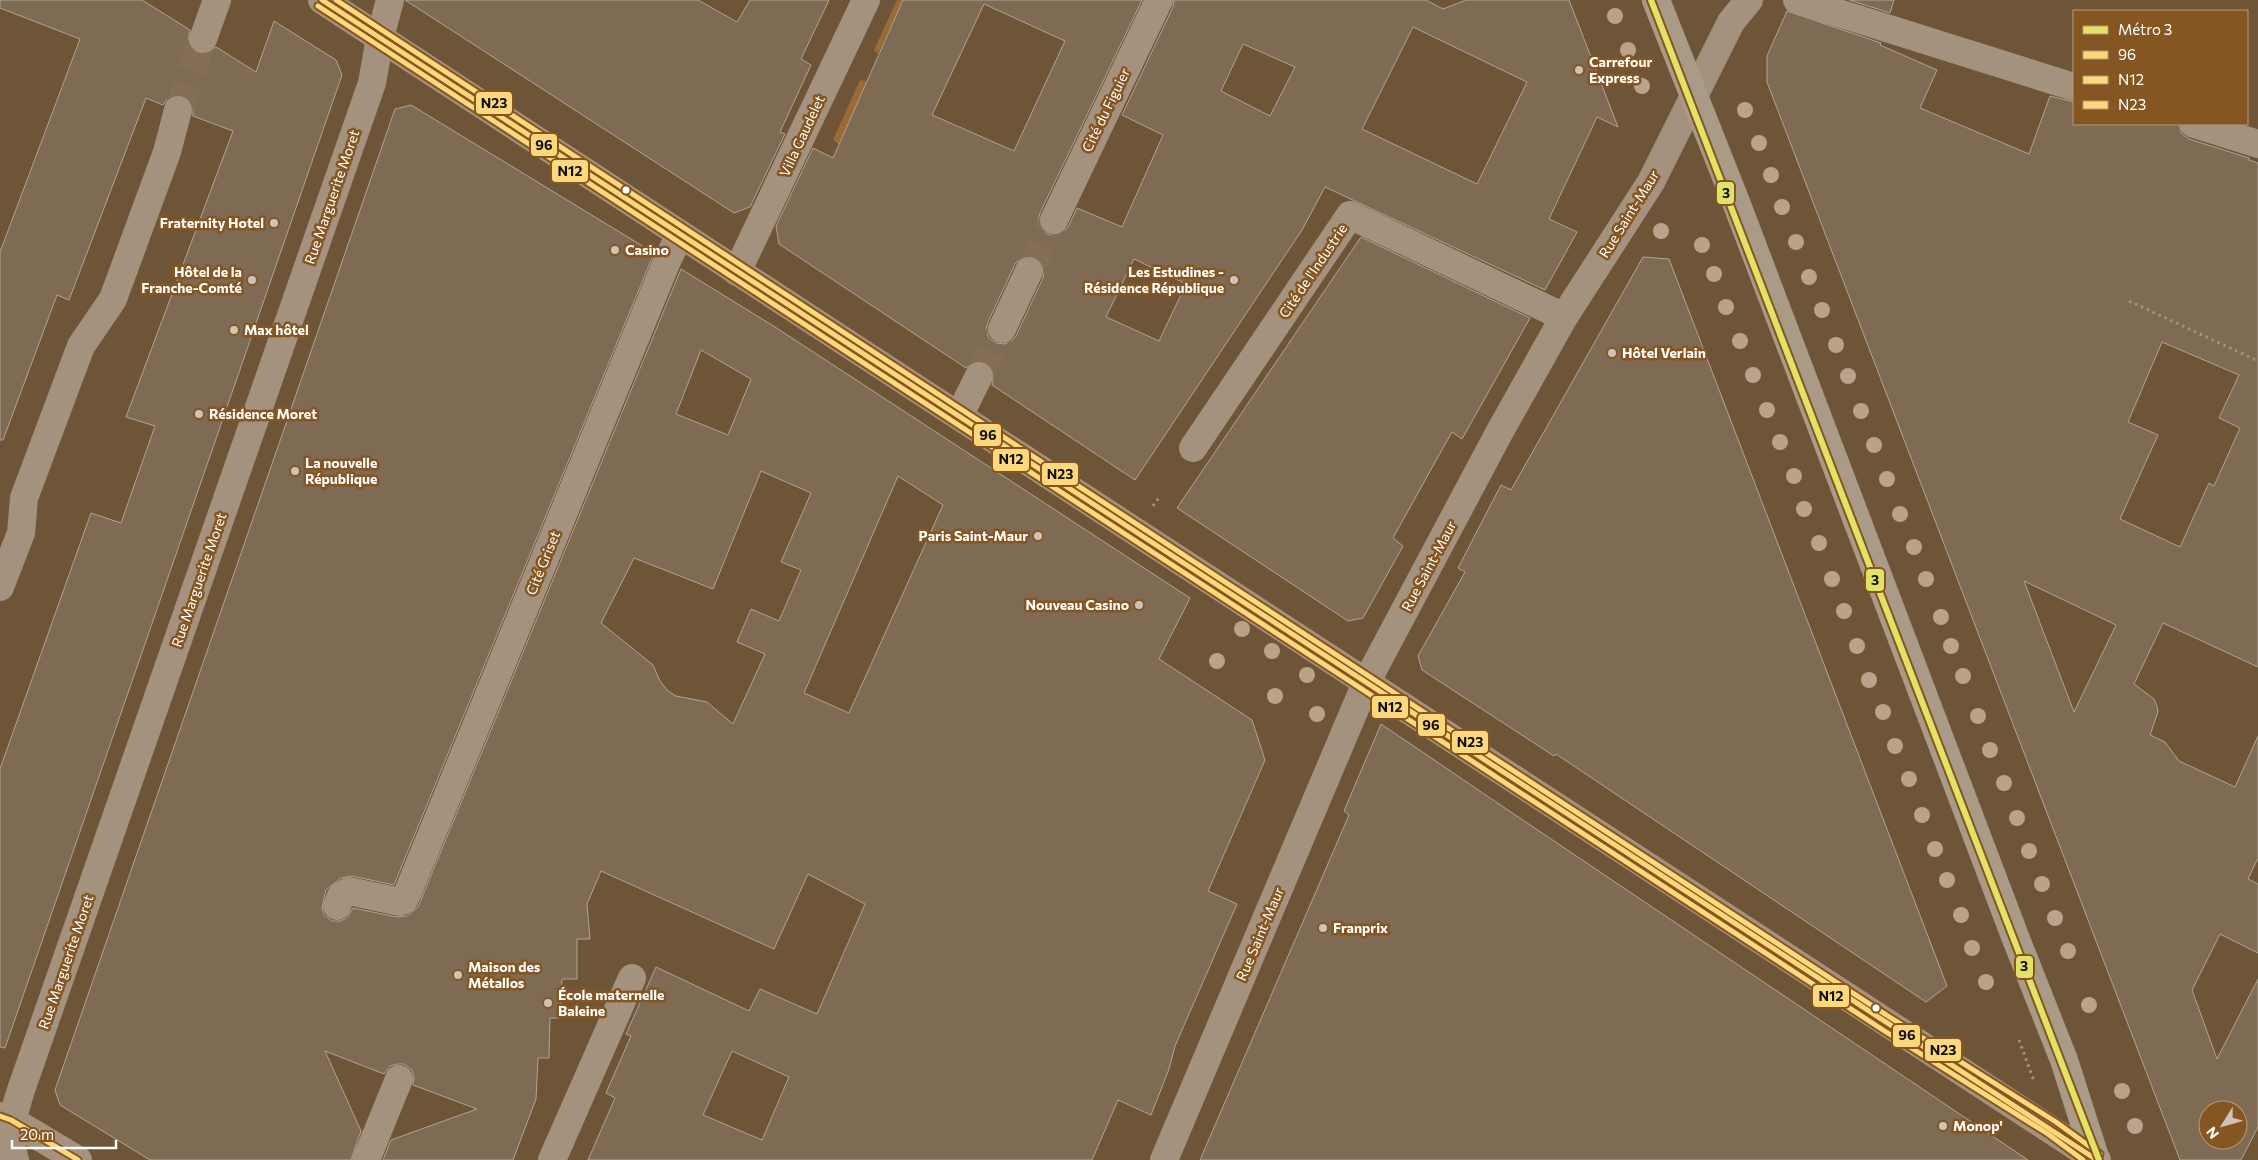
<svg xmlns="http://www.w3.org/2000/svg" width="2258" height="1160" viewBox="0 0 2258 1160" font-family="Commissioner,sans-serif">
<rect width="100%" height="100%" fill="#6e5538"/>
<g fill="#9b6b35">
<path d="M897 0H903L878 54 874 50Z"/>
<path d="M860 80 866 81 868 84 839 144 833 140Z"/>
</g>
<g fill="#7f6a54" stroke="#b2a392" fill-rule="evenodd">
<path d="M0 0H142L190 30 188 42 191 49 197 53 206 54 216 47 256 72 274 21 336 60 342 75 5 1048 0 1047V769L91 513 121 523 155 426 126 417 233 131 193 116V105L189 99 182 95H173L167 99 163 105 146 98 69 300 57 295 3 440H0V252L80 39 0 8Z"/>
<path d="M405 0H698L737 22 750 0H829L801 59 811 65 780 132 785 134 750 207 734 213Z"/>
<path d="M903 0H1142L1040 213 1038 221 1041 228 1047 234 1055 236 1062 233 1068 227 1077 208 1122 227 1163 135 1122 115 1173 7 1174 0H1426L1443 9 1466 0H1569L1618 127 1597 117 1549 219 1577 232 1545 290 1325 187 1302 230 1135 480 992 385 994 375 992 368 986 362 978 360 971 363 966 368 779 244 776 226 813 148 833 158ZM984 4 1065 41 1014 151 932 115ZM1413 27 1527 82 1477 184 1362 129ZM1243 44 1295 67 1270 116 1221 91ZM1027 256 1035 257 1041 262 1044 269 1043 278 1016 336 1011 342 1004 344 996 343 989 338 986 330 988 322 1015 264 1020 259ZM1134 259 1186 284 1159 341 1106 317Z"/>
<path d="M1849 0H1894L1890 13Z"/>
<path d="M1787 11 1881 43 1880 45 1937 70 1920 108 2029 154 2050 96 2074 102V124H2179L2182 134 2189 139 2249 158V160L2258 163V667L2163 623 2134 684 2154 699 2157 706 2158 712 2150 735 2165 742 2179 761 2235 787 2258 736V858L2248 879 2258 884V953L2220 934 2192 990 2217 1059 2258 979V1127L2241 1160H2180L1767 82V56ZM2162 342 2239 375 2219 418 2240 428 2214 486 2209 483 2180 547 2120 519 2158 435 2128 422ZM2024 581 2116 625 2074 712ZM2208 1110H2238V1140H2208Z"/>
<path d="M411 105 654 253 394 885 352 876 341 878 326 890 322 908 324 915 332 921H340L347 918 353 908 397 917 407 916 418 907 681 269 775 327 1190 598 1159 659 1252 720 1265 760 1208 891 1237 904 1175 1046 1169 1069 1151 1115 1118 1100 1092 1160H588L615 1098 606 1093 631 1036 626 1034 656 967 749 1011 760 989 817 1014 865 904 808 874 774 949 601 871 587 904 590 939H577V979H562L560 1018H550L549 1058H538L536 1099 513 1160H383L391 1140 477 1109 413 1085 414 1077 412 1070 404 1064H397L390 1066 384 1074 325 1051 361 1131 351 1160H150L60 1105 55 1090 395 109ZM701 350 751 379 728 435 676 414ZM761 471 811 493 781 562 801 570 779 621 751 609 737 642 765 654 733 724 707 702 676 696 668 691 660 681 653 665 601 623 634 558 713 589ZM898 476 943 505 849 713 804 693ZM732 1051 789 1077 762 1140 703 1115Z"/>
<path d="M1361 237 1530 318 1462 439 1452 432 1429 473 1393 538 1403 546 1363 618 1348 621 1177 508Z"/>
<path d="M1643 257 1669 259 1947 986 1926 1002 1556 754 1554 756 1422 670 1418 656 1465 572 1458 568 1501 485 1511 490Z"/>
<path d="M1381 724 1496 802 2028 1160H1200L1349 815 1344 811Z"/>
</g>
<g fill="none" stroke-linecap="round" stroke-linejoin="round">
<g stroke="#846e56" stroke-width="28" stroke-dasharray="28 14" stroke-linecap="butt">
<path d="M178 110 203 39"/>
<path d="M1029 271 1054 220"/>
<path d="M979 376 1002 329"/>
</g>
<g stroke="#a4917e" stroke-width="3" stroke-dasharray="2.5 4" stroke-linecap="butt">
<path d="M2129 301 2258 361"/>
<path d="M1153 506 1160 496"/>
<path d="M2019 1040 2034 1081"/>
</g>
<g stroke="#a4917e" stroke-width="28">
<path d="M322 0 2097 1160"/>
<path d="M1797 0 2074 87"/>
<path d="M203 39 217 0"/>
<path d="M2194 124 2258 144"/>
<path d="M1054 220 1159 0"/>
<path d="M737 272 866 0"/>
<path d="M1002 329 1029 271"/>
<path d="M959 416 979 376"/>
<path d="M1193 448 1350 215 1564 317"/>
<path d="M0 587 21 533 24 498 81 346 113 299 167 152 178 110"/>
<path d="M337 906 341 896 349 891 400 902 404 900 408 892 667 261 680 234"/>
<path d="M0 1116 11 1120 78 1160"/>
<path d="M15 1160C6 1135 14 1113 21 1090L372 83 380 38 390 0"/>
<path d="M366 1160 399 1079"/>
<path d="M552 1160 632 978"/>
<path d="M1164 1160 1366 683 1499 433 1564 317 1651 182 1731 22 1749 0"/>
</g>
<path stroke="#aa9b89" stroke-width="28" d="M1656 0 1736 202 2016 939 2064 1060 2096 1160"/>
<g stroke="#855621" stroke-width="9">
<g id="bus-1">
<path d="M322 0 2097 1160"/>
<path d="M0 1116 11 1120 78 1160"/>
</g>
</g>
<g stroke="#855621" stroke-width="9">
<path id="bus-2" d="M318 6 1883 1030 2048 1134 2083 1160"/>
</g>
<g stroke="#855621" stroke-width="9">
<path id="bus-3" d="M336 0 1891 1018 2056 1122 2100 1154"/>
</g>
<use href="#bus-1" stroke="#fcd779" stroke-width="5"/>
<use href="#bus-2" stroke="#fdd87c" stroke-width="5"/>
<use href="#bus-3" stroke="#fdd87c" stroke-width="5"/>
<g stroke="#855621" stroke-width="10">
<path id="metro-1" d="M1651 0 2099 1160"/>
</g>
<use href="#metro-1" stroke="#e2e266" stroke-width="6"/>
</g>
<g fill="#b9a38a">
<circle cx="1615" cy="16" r="8"/>
<circle cx="1628" cy="50" r="8"/>
<circle cx="1642" cy="86" r="8"/>
<circle cx="1745" cy="110" r="8"/>
<circle cx="1759" cy="143" r="8"/>
<circle cx="1771" cy="175" r="8"/>
<circle cx="1782" cy="207" r="8"/>
<circle cx="1661" cy="231" r="8"/>
<circle cx="1796" cy="242" r="8"/>
<circle cx="1702" cy="245" r="8"/>
<circle cx="1714" cy="274" r="8"/>
<circle cx="1809" cy="277" r="8"/>
<circle cx="1726" cy="307" r="8"/>
<circle cx="1822" cy="310" r="8"/>
<circle cx="1740" cy="341" r="8"/>
<circle cx="1836" cy="345" r="8"/>
<circle cx="1753" cy="375" r="8"/>
<circle cx="1848" cy="376" r="8"/>
<circle cx="1767" cy="410" r="8"/>
<circle cx="1861" cy="411" r="8"/>
<circle cx="1780" cy="442" r="8"/>
<circle cx="1874" cy="445" r="8"/>
<circle cx="1794" cy="476" r="8"/>
<circle cx="1887" cy="479" r="8"/>
<circle cx="1804" cy="509" r="8"/>
<circle cx="1900" cy="514" r="8"/>
<circle cx="1819" cy="543" r="8"/>
<circle cx="1914" cy="547" r="8"/>
<circle cx="1832" cy="579" r="8"/>
<circle cx="1926" cy="579" r="8"/>
<circle cx="1844" cy="611" r="8"/>
<circle cx="1941" cy="617" r="8"/>
<circle cx="1242" cy="629" r="8"/>
<circle cx="1857" cy="646" r="8"/>
<circle cx="1951" cy="646" r="8"/>
<circle cx="1272" cy="651" r="8"/>
<circle cx="1217" cy="661" r="8"/>
<circle cx="1307" cy="675" r="8"/>
<circle cx="1963" cy="676" r="8"/>
<circle cx="1869" cy="680" r="8"/>
<circle cx="1275" cy="696" r="8"/>
<circle cx="1883" cy="712" r="8"/>
<circle cx="1317" cy="714" r="8"/>
<circle cx="1978" cy="716" r="8"/>
<circle cx="1895" cy="746" r="8"/>
<circle cx="1990" cy="750" r="8"/>
<circle cx="1909" cy="779" r="8"/>
<circle cx="2004" cy="783" r="8"/>
<circle cx="1922" cy="815" r="8"/>
<circle cx="2017" cy="818" r="8"/>
<circle cx="1935" cy="849" r="8"/>
<circle cx="2029" cy="851" r="8"/>
<circle cx="1947" cy="880" r="8"/>
<circle cx="2042" cy="884" r="8"/>
<circle cx="1961" cy="915" r="8"/>
<circle cx="2055" cy="918" r="8"/>
<circle cx="1972" cy="948" r="8"/>
<circle cx="2068" cy="951" r="8"/>
<circle cx="1986" cy="982" r="8"/>
<circle cx="2089" cy="1005" r="8"/>
<circle cx="2122" cy="1091" r="8"/>
<circle cx="2135" cy="1126" r="8"/>
</g>
<g fill="#ccc4b9" stroke="#855621" stroke-width="2">
<circle cx="1579" cy="70" r="5"/>
<circle cx="274" cy="223" r="5"/>
<circle cx="615" cy="250" r="5"/>
<circle cx="252" cy="280" r="5"/>
<circle cx="1234" cy="280" r="5"/>
<circle cx="234" cy="330" r="5"/>
<circle cx="1612" cy="353" r="5"/>
<circle cx="199" cy="414" r="5"/>
<circle cx="295" cy="471" r="5"/>
<circle cx="1038" cy="536" r="5"/>
<circle cx="1139" cy="605" r="5"/>
<circle cx="1323" cy="928" r="5"/>
<circle cx="458" cy="975" r="5"/>
<circle cx="548" cy="1003" r="5"/>
<circle cx="1943" cy="1126" r="5"/>
</g>
<g fill="#fff" stroke="#855621" stroke-width="2">
<circle cx="626" cy="190" r="4.5"/>
<circle cx="1876" cy="1008" r="4.5"/>
</g>
<g text-anchor="middle" stroke-width="5" stroke-linejoin="round" paint-order="stroke">
<g font-size="14" font-weight="bold" fill="#fff" stroke="#855621" text-anchor="start">
<text x="1589" y="67">Carrefour<tspan x="1589" dy="16">Express</tspan></text>
<text x="264" y="228" text-anchor="end">Fraternity Hotel</text>
<text x="625" y="255">Casino</text>
<text x="242" y="277" text-anchor="end">Hôtel de la<tspan x="242" dy="16">Franche-Comté</tspan></text>
<text x="1224" y="277" text-anchor="end">Les Estudines -<tspan x="1224" dy="16">Résidence République</tspan></text>
<text x="244" y="335">Max hôtel</text>
<text x="1622" y="358">Hôtel Verlain</text>
<text x="209" y="419">Résidence Moret</text>
<text x="305" y="468">La nouvelle<tspan x="305" dy="16">République</tspan></text>
<text x="1028" y="541" text-anchor="end">Paris Saint-Maur</text>
<text x="1129" y="610" text-anchor="end">Nouveau Casino</text>
<text x="1333" y="933">Franprix</text>
<text x="468" y="972">Maison des<tspan x="468" dy="16">Métallos</tspan></text>
<text x="558" y="1000">École maternelle<tspan x="558" dy="16">Baleine</tspan></text>
<text x="1953" y="1131">Monop'</text>
</g>
<g font-size="14" fill="#fff" stroke="#855621">
<text transform="translate(1106 110) rotate(-64)" y="5">Cité du Figuier</text>
<text transform="translate(802 136) rotate(-65)" y="5">Villa Gaudelet</text>
<text transform="translate(332 197) rotate(-71)" y="5">Rue Marguerite Moret</text>
<text transform="translate(1629 214) rotate(-58)" y="5">Rue Saint-Maur</text>
<text transform="translate(1313 271) rotate(-56)" y="5">Cité de l'Industrie</text>
<text transform="translate(543 563) rotate(-68)" y="5">Cité Griset</text>
<text transform="translate(1429 566) rotate(-62)" y="5">Rue Saint-Maur</text>
<text transform="translate(199 580) rotate(-71)" y="5">Rue Marguerite Moret</text>
<text transform="translate(1260 934) rotate(-67)" y="5">Rue Saint-Maur</text>
<text transform="translate(66 962) rotate(-71)" y="5">Rue Marguerite Moret</text>
</g>
</g>
<g stroke="#855621" stroke-width="2">
<rect x="475" y="91" width="38" height="24" rx="5" fill="#fdd87c"/>
<rect x="530" y="133" width="28" height="24" rx="5" fill="#fcd779"/>
<rect x="551" y="159" width="38" height="24" rx="5" fill="#fdd87c"/>
<rect x="1716" y="181" width="19" height="24" rx="5" fill="#e2e266"/>
<rect x="973" y="423" width="29" height="24" rx="5" fill="#fcd779"/>
<rect x="992" y="448" width="38" height="24" rx="5" fill="#fdd87c"/>
<rect x="1041" y="462" width="38" height="24" rx="5" fill="#fdd87c"/>
<rect x="1865" y="568" width="20" height="24" rx="5" fill="#e2e266"/>
<rect x="1371" y="695" width="38" height="24" rx="5" fill="#fdd87c"/>
<rect x="1417" y="713" width="29" height="24" rx="5" fill="#fcd779"/>
<rect x="1451" y="730" width="38" height="24" rx="5" fill="#fdd87c"/>
<rect x="2015" y="955" width="19" height="24" rx="5" fill="#e2e266"/>
<rect x="1812" y="984" width="38" height="24" rx="5" fill="#fdd87c"/>
<rect x="1892" y="1024" width="29" height="24" rx="5" fill="#fcd779"/>
<rect x="1924" y="1038" width="38" height="24" rx="5" fill="#fdd87c"/>
</g>
<g font-size="14" text-anchor="middle" font-weight="bold" fill="#111">
<text x="494" y="108">N23</text>
<text x="544" y="150">96</text>
<text x="570" y="176">N12</text>
<text x="1726" y="198">3</text>
<text x="988" y="440">96</text>
<text x="1011" y="464">N12</text>
<text x="1060" y="479">N23</text>
<text x="1875" y="585">3</text>
<text x="1390" y="712">N12</text>
<text x="1431" y="730">96</text>
<text x="1470" y="747">N23</text>
<text x="2024" y="971">3</text>
<text x="1831" y="1001">N12</text>
<text x="1907" y="1040">96</text>
<text x="1943" y="1055">N23</text>
</g>
<rect x="2073" y="10" width="175" height="115" fill="#855621" stroke="#b69a7a"/>
<rect x="2083" y="26" width="25" height="8" fill="#e2e266" stroke="#b69a7a"/>
<text x="2118" y="35" font-size="15" fill="#ffffff">Métro 3</text>
<rect x="2083" y="51" width="25" height="8" fill="#fcd779" stroke="#b69a7a"/>
<text x="2118" y="60" font-size="15" fill="#ffffff">96</text>
<rect x="2083" y="76" width="25" height="8" fill="#fdd87c" stroke="#b69a7a"/>
<text x="2118" y="85" font-size="15" fill="#ffffff">N12</text>
<rect x="2083" y="101" width="25" height="8" fill="#fdd87c" stroke="#b69a7a"/>
<text x="2118" y="110" font-size="15" fill="#ffffff">N23</text>
<g transform="translate(2223 1125) rotate(233)"><circle r="24" fill="#855621" stroke="#b69a7a"/>
<path d="M0-4L9 19L0 12L-9 19Z" fill="#ccc4b9"/>
<text y="-8" font-size="14" font-weight="bold" text-anchor="middle" fill="#ffffff">N</text>
</g>
<path d="M12 1140v8h104v-8" fill="none" stroke="#ffffff" stroke-width="2.5"/>
<text x="20" y="1140" font-size="15" fill="#ffffff" stroke="#855621" stroke-width="4" paint-order="stroke">20 m</text>
</svg>
